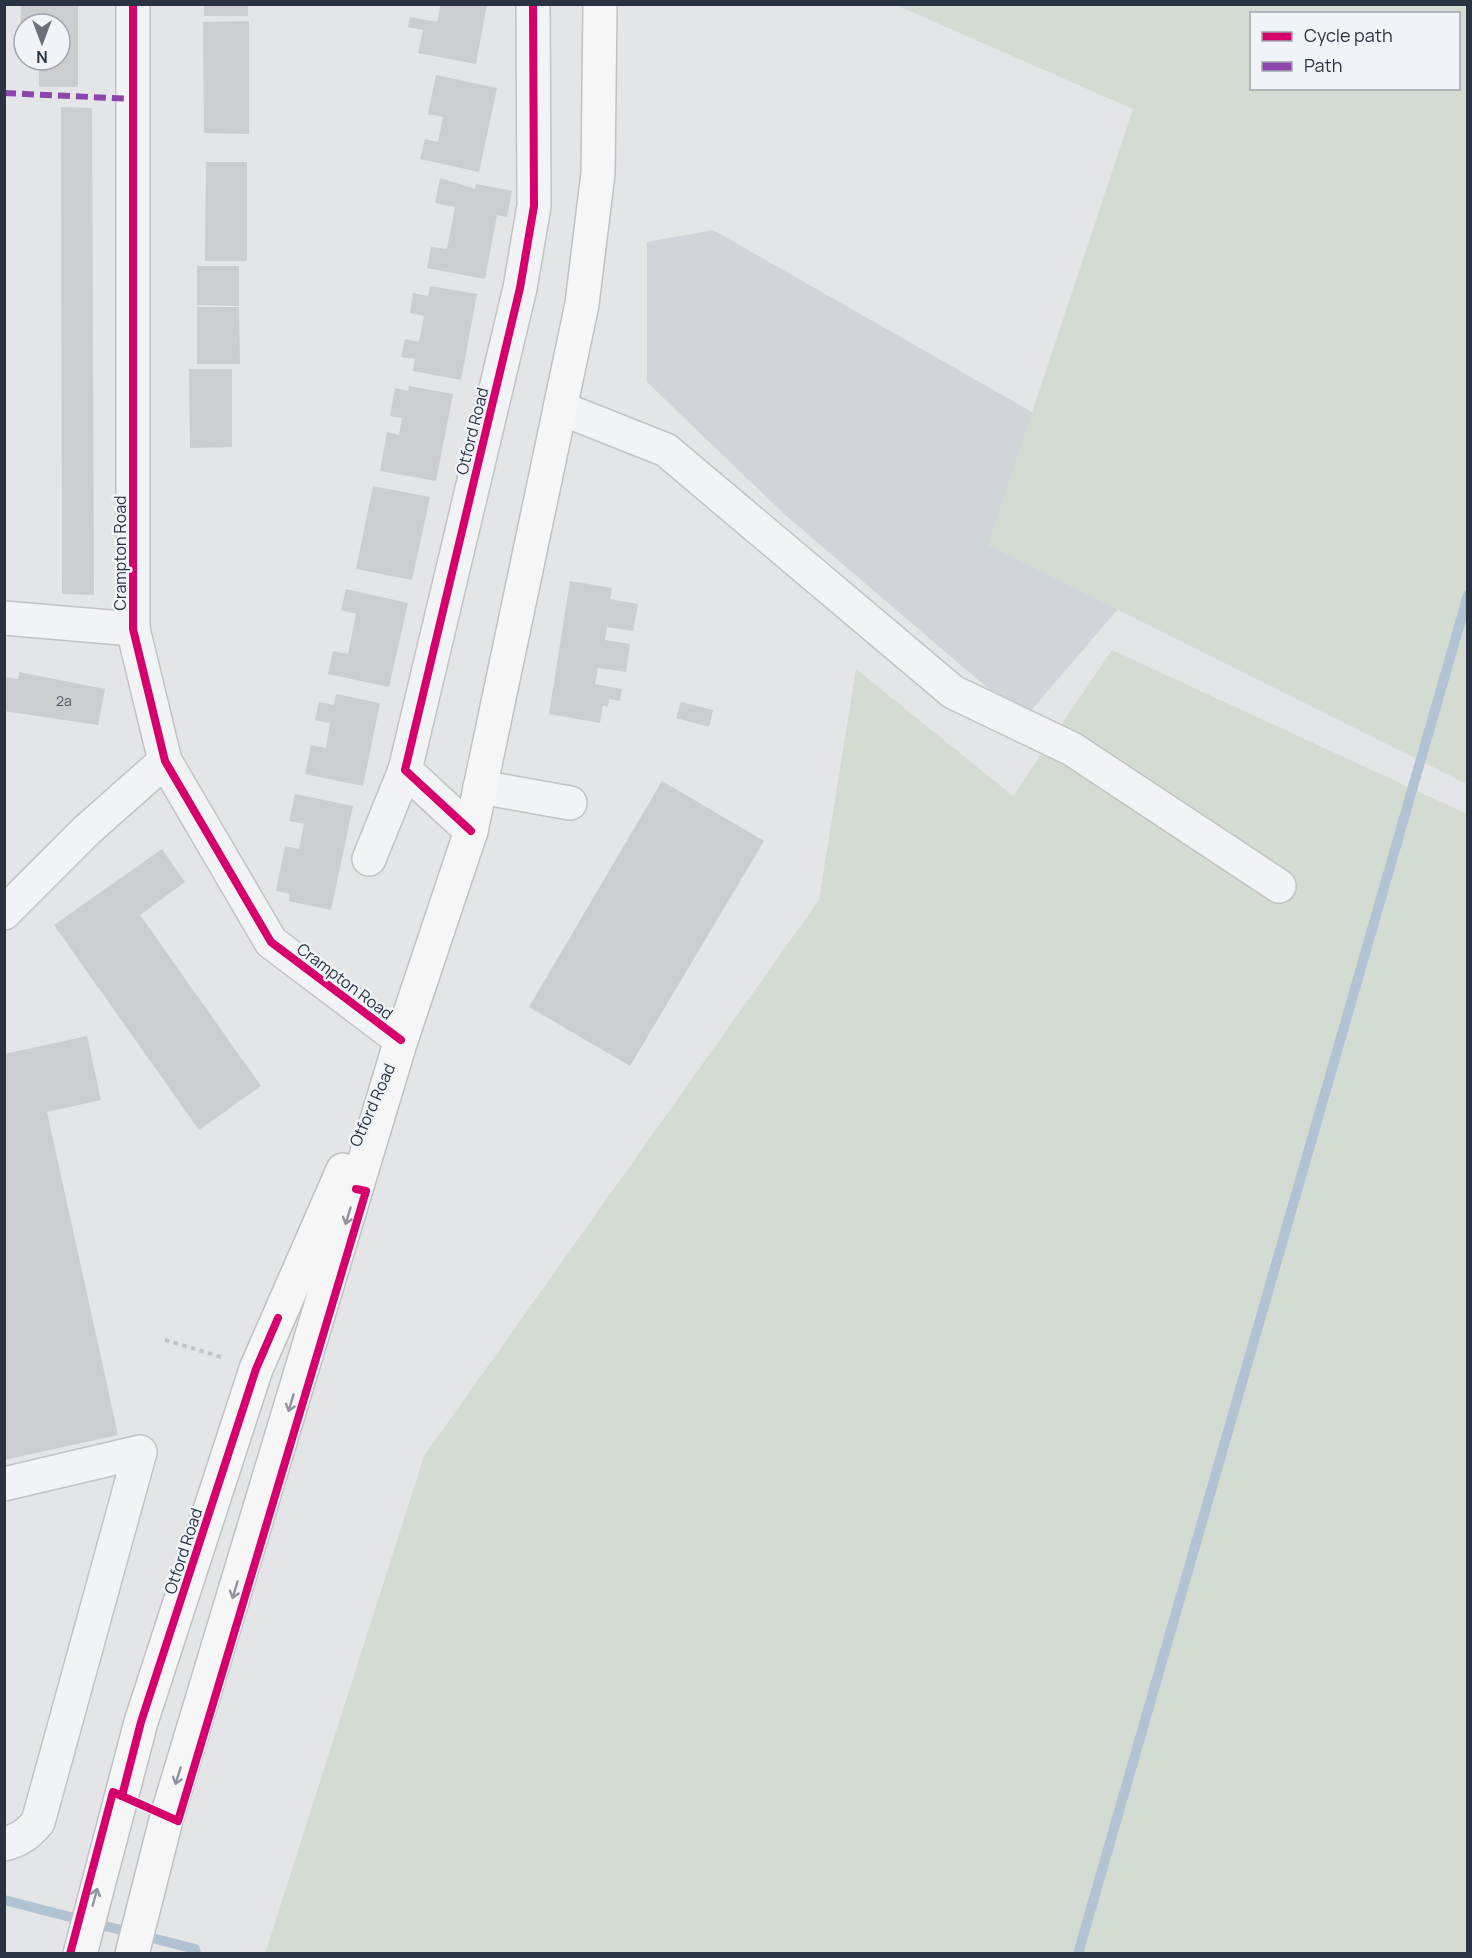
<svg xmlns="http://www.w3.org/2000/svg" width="1472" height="1958" viewBox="0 0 1472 1958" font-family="Manrope,sans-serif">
<rect width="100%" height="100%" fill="#e3e5e7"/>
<path fill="#d1d5da" d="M713 230 1132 469 1141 582 1024 719 784 514 647 382V242Z"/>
<g fill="#d4dbd3" fill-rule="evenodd">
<path d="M896 5H1467V784L988 545 1133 109ZM1252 14H1458V88H1252Z"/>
<path d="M1112 650 1467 814V1953L265 1954 424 1456 819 900 856 669 1013 796Z"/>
</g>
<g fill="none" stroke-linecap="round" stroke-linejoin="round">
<g stroke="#b1c3d2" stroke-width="10">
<path d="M4 1900 195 1949 196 1954"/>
<path d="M1078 1954 1468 595"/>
</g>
</g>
<g fill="#cbcdcf">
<path d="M21 4H78V87H39V60H60V24H24V30H20Z"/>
<rect x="204" y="4" width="44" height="12"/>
<path d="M441 4H487L476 64 418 53 423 30 408 27 410 17 437 22Z"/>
<path d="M249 21V134L204 133 203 22Z"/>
<path d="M436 75 497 88 479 172 420 159 425 139 438 142 443 117 428 114Z"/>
<path d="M61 107 92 108 94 595 62 594Z"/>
<path d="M206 162H247V261H205Z"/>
<path d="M440 178 475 189 476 184 512 191 507 217 497 215 485 279 427 268 431 247 447 249 455 207 435 203Z"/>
<path d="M197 266H239V306L197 305Z"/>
<path d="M430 286 477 294 461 380 413 371 415 359 401 357 405 339 419 342 422 326 424 316 410 313 413 293 428 296Z"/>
<path d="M197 307H239L240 364H197Z"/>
<path d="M189 369H232V447L190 448Z"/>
<path d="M409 386 453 394 436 481 380 471 387 432 399 435 402 418 390 416 395 388 408 391Z"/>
<path d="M373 486 430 497 412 580 356 569Z"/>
<path d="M570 581 612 588 610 599 638 604 633 631 607 627 605 640 630 644 626 672 598 668 595 684 622 689 620 701 609 699 608 707 603 705 600 723 549 714Z"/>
<path d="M346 589 408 603 389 687 328 674 333 651 348 654 356 614 341 610Z"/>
<path d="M19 672 105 689 98 725 4 711V677L18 679Z"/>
<path d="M336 694 380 703 363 786 305 774 311 745 326 748 330 723 315 720 319 702 334 705Z"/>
<path d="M681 702 713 710 709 727 676 718Z"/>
<path d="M662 781 764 841 630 1066 529 1007Z"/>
<path d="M295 794 353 806 331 910 289 901 290 894 276 891 285 846 299 849 304 824 289 821Z"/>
<path d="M162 849 185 882 140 915 261 1086 199 1130 54 925Z"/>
<path d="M87 1036 101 1100 47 1112 118 1435 4 1460V1054Z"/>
</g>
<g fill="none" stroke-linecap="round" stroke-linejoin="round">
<g stroke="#c1c3c5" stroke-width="36">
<g id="minor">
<path d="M133 4V629L165 761 271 942 401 1040"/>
<path d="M560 408 666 450 953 692 1072 749 1279 886"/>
<path d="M4 618 133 629"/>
<path d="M480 787 570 803"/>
<path d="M471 831 405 770 520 288 534 206 533 4"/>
<path d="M369 859 405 770"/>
<path d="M4 913 87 830 165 761"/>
<path d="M4 1484 140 1452 38 1822C28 1834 20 1840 4 1844"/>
</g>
</g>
<g stroke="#bfc2c5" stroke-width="36">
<g id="major">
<path d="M80 1954 141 1722 256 1369 343 1170"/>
<path d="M132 1954 167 1816 401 1040 471 831 582 304 598 173 600 4"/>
</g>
</g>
<path stroke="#c1c3c8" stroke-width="4" stroke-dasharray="4.5 4.5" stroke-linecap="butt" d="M165 1340 224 1358"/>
<use href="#minor" stroke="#f2f3f4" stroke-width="33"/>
<use href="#major" stroke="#f6f6f7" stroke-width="33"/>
<path stroke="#8e44ad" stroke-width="6" stroke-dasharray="12 6" stroke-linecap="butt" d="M4 93 134 99"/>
<g stroke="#f0f3f7" stroke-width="11">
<g id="cycleway">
<path d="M133 4V629L165 761 271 942 401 1040"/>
<path d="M471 831 405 770 520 288 534 206 533 4"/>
<path d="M122 1796 141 1722 256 1369 278 1318"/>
<path d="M70 1954 113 1792 178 1821 366 1191 356 1189"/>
</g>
</g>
<use href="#cycleway" stroke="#d6006c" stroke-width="8"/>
</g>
<defs><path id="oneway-shaft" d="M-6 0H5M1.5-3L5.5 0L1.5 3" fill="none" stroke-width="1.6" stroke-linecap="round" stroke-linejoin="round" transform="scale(1.5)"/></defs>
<g stroke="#90949c">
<use href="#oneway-shaft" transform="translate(348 1216) rotate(107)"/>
<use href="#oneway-shaft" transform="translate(291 1403) rotate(107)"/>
<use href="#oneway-shaft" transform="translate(235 1590) rotate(107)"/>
<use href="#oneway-shaft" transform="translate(178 1776) rotate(107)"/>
<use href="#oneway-shaft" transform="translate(95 1897) rotate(-75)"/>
</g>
<g text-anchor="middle" stroke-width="5" stroke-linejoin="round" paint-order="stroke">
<g font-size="14" fill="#525a65">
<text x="64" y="706">2a</text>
</g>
<g font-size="16" fill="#293341" stroke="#f0f3f7">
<text transform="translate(472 431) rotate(-76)" y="6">Otford Road</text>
<text transform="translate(120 553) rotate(-90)" y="6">Crampton Road</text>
<text transform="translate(345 981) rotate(37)" y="6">Crampton Road</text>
<text transform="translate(372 1105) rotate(-66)" y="6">Otford Road</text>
<text transform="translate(183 1551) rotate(-72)" y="6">Otford Road</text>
</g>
</g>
<rect width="1472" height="1958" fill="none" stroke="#293341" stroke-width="12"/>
<rect x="1250" y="12" width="210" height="78" fill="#f0f3f7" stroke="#a0a6ae" stroke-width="1.5"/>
<rect x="1262" y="32" width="30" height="9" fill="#d6006c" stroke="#a0a6ae" stroke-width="1.5"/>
<text x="1304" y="42" font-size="18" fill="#293341">Cycle path</text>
<rect x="1262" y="62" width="30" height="9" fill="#8e44ad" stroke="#a0a6ae" stroke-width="1.5"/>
<text x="1304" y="72" font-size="18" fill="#293341">Path</text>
<g transform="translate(42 42) rotate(180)"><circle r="28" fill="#f0f3f7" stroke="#a0a6ae" stroke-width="1.5"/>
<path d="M0-4.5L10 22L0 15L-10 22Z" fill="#6a717b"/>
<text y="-9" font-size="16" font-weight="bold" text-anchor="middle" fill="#293341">N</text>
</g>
</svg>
